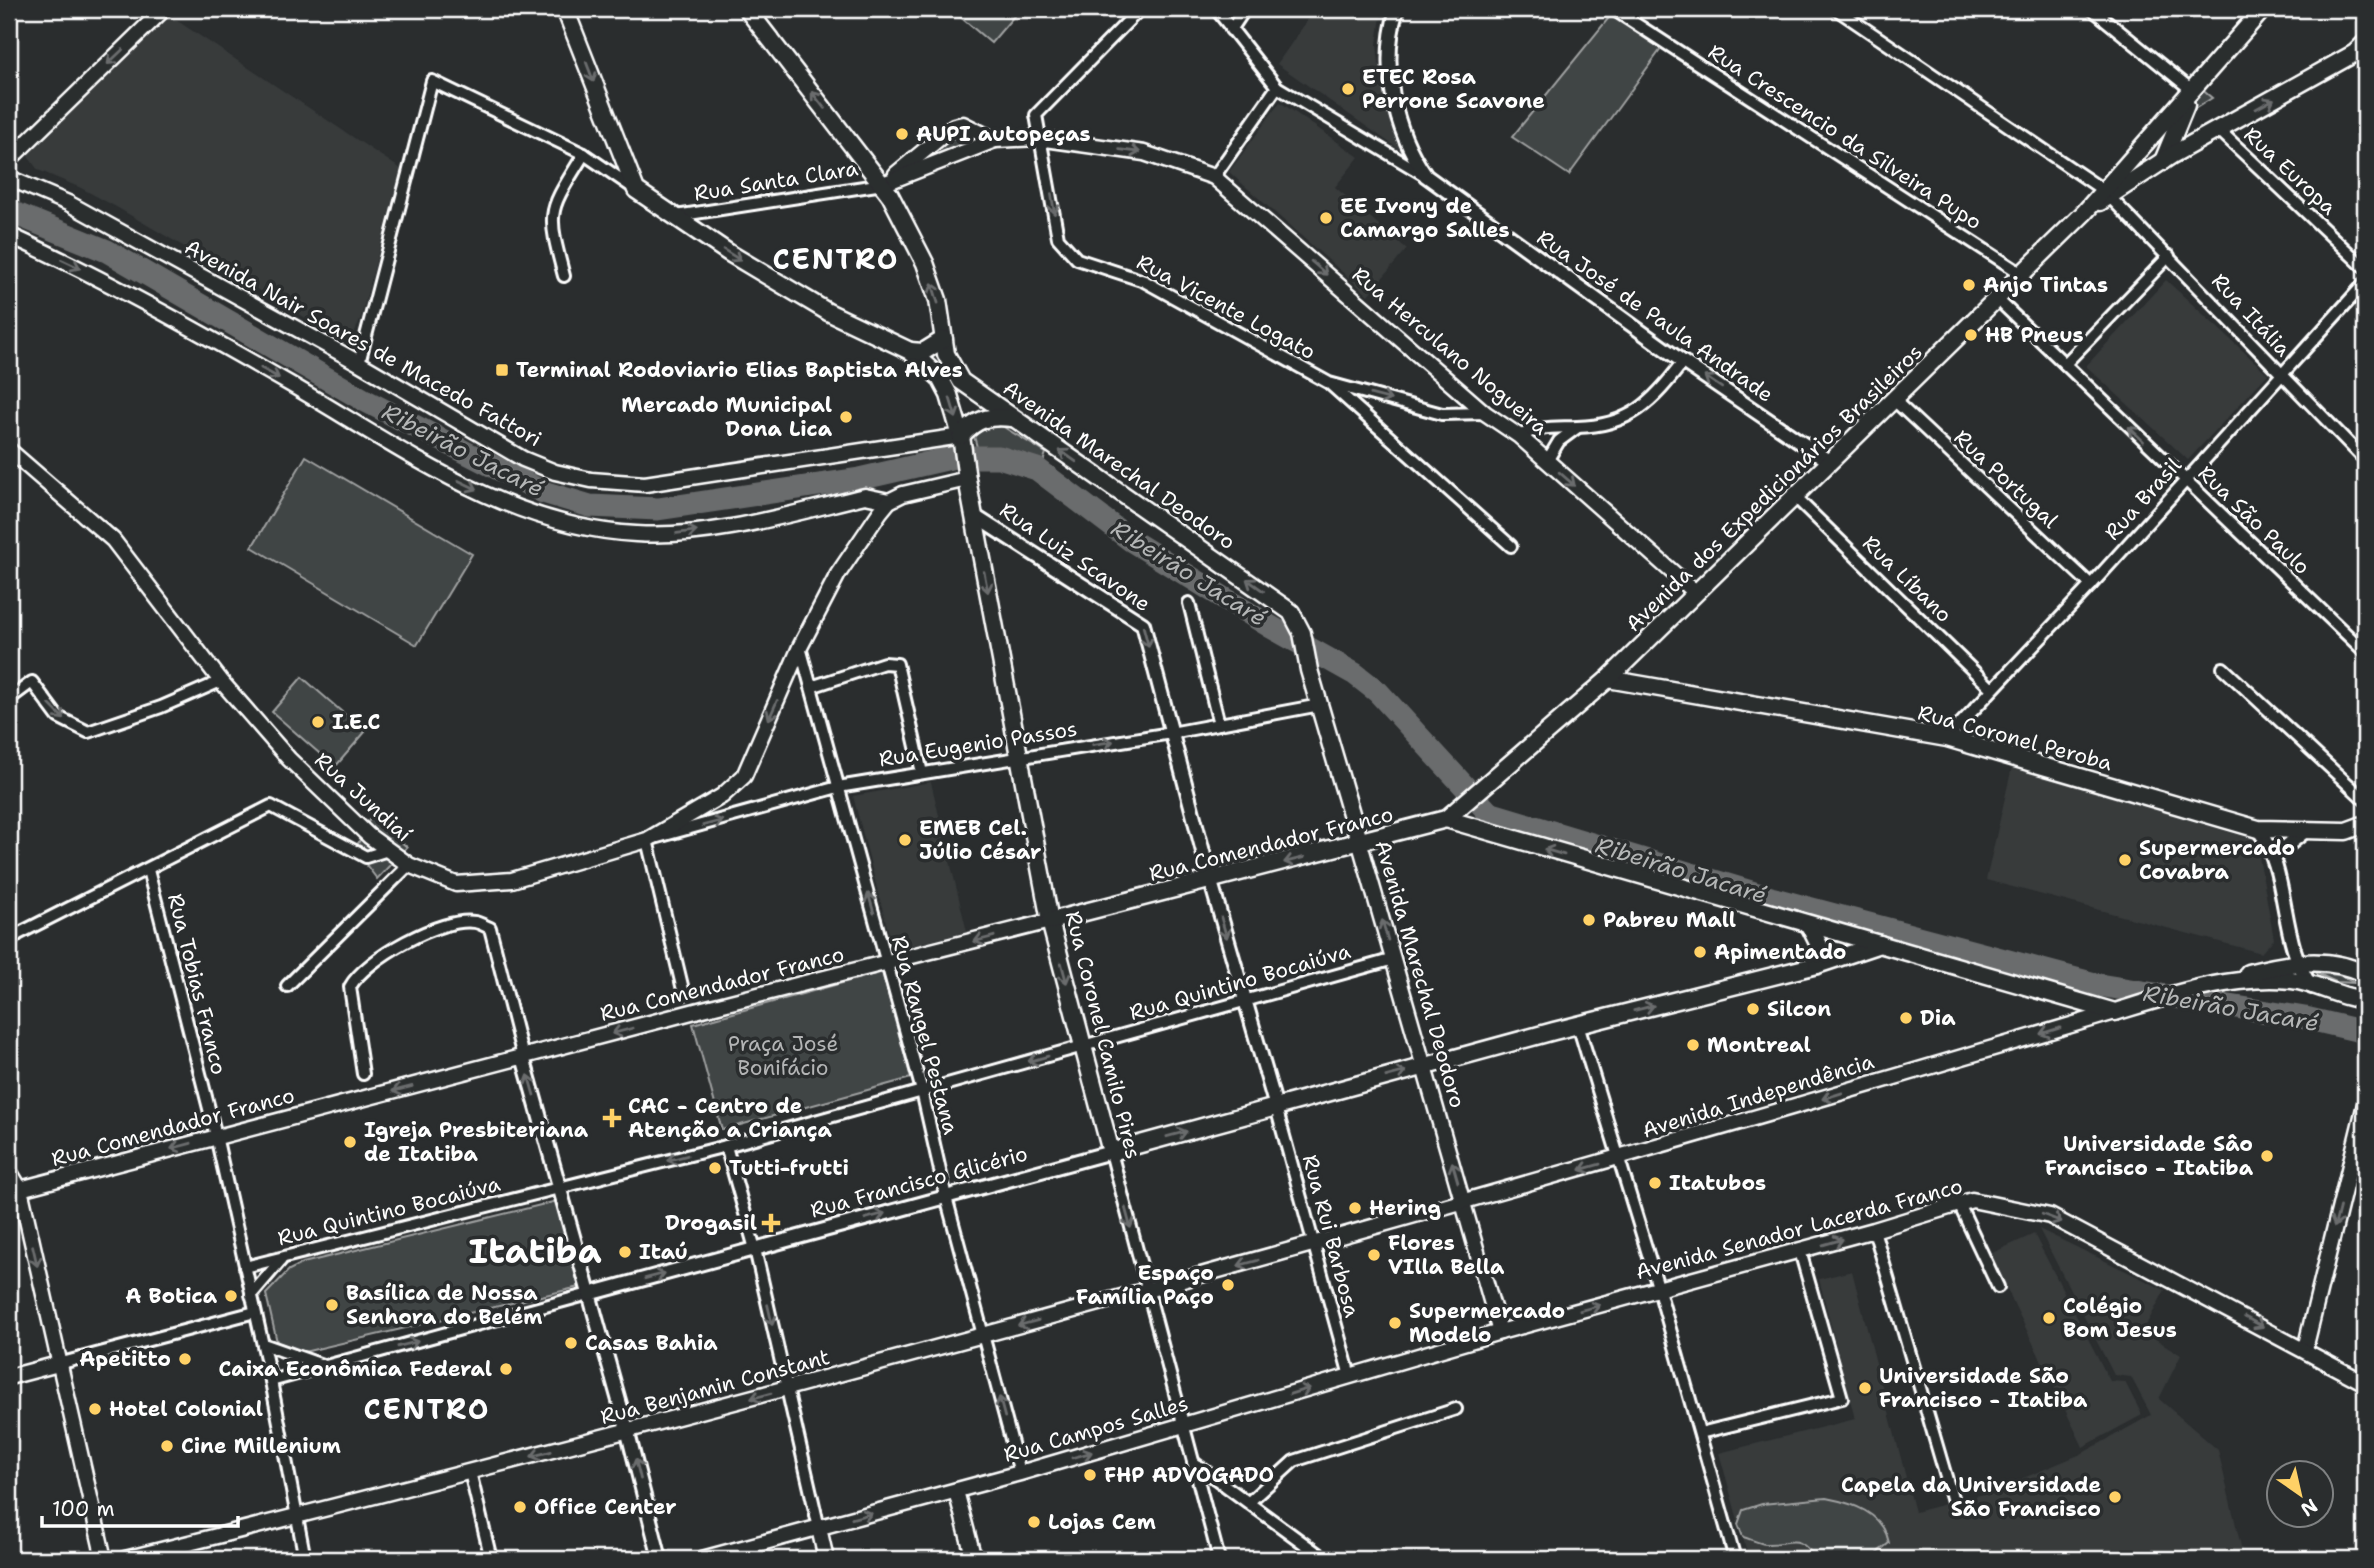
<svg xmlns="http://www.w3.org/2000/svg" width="2374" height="1568" viewBox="0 0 2374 1568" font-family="'Shantell Sans',sans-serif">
<rect width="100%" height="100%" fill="#2a2d2e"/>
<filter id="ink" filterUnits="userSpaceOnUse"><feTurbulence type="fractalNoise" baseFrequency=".0143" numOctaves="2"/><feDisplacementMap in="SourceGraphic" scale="14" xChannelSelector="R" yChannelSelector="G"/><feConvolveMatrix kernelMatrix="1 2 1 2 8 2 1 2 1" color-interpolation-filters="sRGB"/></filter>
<g filter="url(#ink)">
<g fill="#373a3b">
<path d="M1315 9H1382L1377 44 1380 75 1400 150 1277 64Z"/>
<path d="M170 16 401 169 360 321 352 337 340 338 118 208 81 188 38 170 27 155Z"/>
<path d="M1280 102 1359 157 1335 187 1407 249 1368 295 1229 172Z"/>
<path d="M2166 280 2268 374 2188 460 2086 366Z"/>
<path d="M2012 767 2256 840 2274 939 2261 953 1986 880Z"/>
<path d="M931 782 967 932 893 950 853 796Z"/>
<path d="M2039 1229 2165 1290 2143 1331 2181 1355 2159 1399 2218 1450 2244 1559H1749L1719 1453 1855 1419 1819 1279 1852 1271 1915 1512 1990 1492 2081 1454 2151 1415 2131 1377 2114 1375Z"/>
<path d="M2034 1234 2110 1381 2125 1382 2142 1415 2083 1447 1990 1254Z"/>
</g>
<g fill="#414445" stroke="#a0a2a2" stroke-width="2">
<path d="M951 9H1020L991 43Z"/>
<path d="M1611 15 1661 49 1569 175 1512 137Z"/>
<path d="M2200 88 2212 98 2185 115Z"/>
<path d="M957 132 966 137 964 146 910 167Z"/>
<path d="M1002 426 1046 453 1043 462 1002 450 978 451 974 436 986 428Z"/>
<path d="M306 456 472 554 417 645 252 547Z"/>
<path d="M302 677 365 732 335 767 272 712Z"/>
<path d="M371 816 407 847 377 879 355 850Z"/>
<path d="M882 972 911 1078 722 1130 693 1024Z"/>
<path d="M2316 973 2339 975 2355 983 2336 982Z"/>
<path d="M557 1201 579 1287 304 1352 277 1342 266 1294 289 1270 303 1263Z"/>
<path d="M1826 1498C1852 1503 1883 1512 1889 1543L1879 1551 1876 1559H1817C1795 1531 1794 1545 1765 1544 1758 1543 1750 1539 1743 1537L1738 1524 1743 1510 1762 1504Z"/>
</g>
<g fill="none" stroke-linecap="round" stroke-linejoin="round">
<path stroke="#6a6c6d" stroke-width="23" d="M9 211 107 251 364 400 543 492 590 506 658 509 859 479 955 457H999L1037 469 1132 541 1271 627 1355 674 1378 692 1489 813 1771 898 2099 985 2305 1018 2365 1032"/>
<g stroke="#fff" stroke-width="16">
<g id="minor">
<path d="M1140 9 1036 115 1058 238 1077 259 1144 281 1329 383 1442 414 1485 413"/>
<path d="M1216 9 1277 87 1426 176"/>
<path d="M1613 9 2022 274"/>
<path d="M1836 9 2103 190 2365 460"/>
<path d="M2092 9 2193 91"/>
<path d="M1231 30 1245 9"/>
<path d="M2219 130 2365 268"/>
<path d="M1214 177 1277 87"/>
<path d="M676 216 883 184"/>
<path d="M564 276C546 208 548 213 584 154"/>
<path d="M1997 299 2365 652"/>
<path d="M359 363 432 81 584 154 635 189"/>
<path d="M2065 364 2169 256"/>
<path d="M1331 385 1511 546"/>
<path d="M1894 400 2091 585"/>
<path d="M1519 436C1540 426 1554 428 1577 427 1630 426 1653 402 1683 362"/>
<path d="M1547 461 1559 441 1578 427"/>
<path d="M1794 496 1992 689"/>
<path d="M1189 603 1219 724"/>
<path d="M800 647 922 1091 946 1197 1020 1473"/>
<path d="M2223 668 2365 800"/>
<path d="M811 687 884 663 897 664 922 773"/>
<path d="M9 699 32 682 58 717 88 732 161 707 221 681"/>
<path d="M1947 738 2091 585 2365 283"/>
<path d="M148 870 216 1136 271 1381 305 1559"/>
<path d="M9 943 18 934 271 806 366 857 388 850"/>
<path d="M287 986 409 865"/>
<path d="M684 994 647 840 838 787 1171 733 1320 705"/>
<path d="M1578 1025 1659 1290 1735 1559"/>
<path d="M363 1074 350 987C365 959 442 916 475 922 480 923 485 926 490 928L523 1057"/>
<path d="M1276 1107 1350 1376"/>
<path d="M726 1146 755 1249 819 1528"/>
<path d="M1111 1152 1219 1559"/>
<path d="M1959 1204 1998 1287"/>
<path d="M1874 1230 1953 1501"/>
<path d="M245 1267 726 1146 1394 959"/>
<path d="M251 1295 281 1260"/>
<path d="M263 1344 325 1366"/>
<path d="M62 1363 255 1312"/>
<path d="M271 1381 589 1294"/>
<path d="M1700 1433 1842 1398 1800 1251"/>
<path d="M1193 1462 1325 1559"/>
<path d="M470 1472 491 1559"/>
<path d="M1249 1502 1294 1461 1456 1409"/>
</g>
</g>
<g stroke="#fff" stroke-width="18">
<g id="tertiary">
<path d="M1397 9C1380 64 1393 129 1426 176L1683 362 1830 462"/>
<path d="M973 515 1143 624 1211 882 1276 1107"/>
<path d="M2258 829C2291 874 2278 941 2312 987"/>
<path d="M2273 857 2304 832"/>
<path d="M523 1057 628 1433 660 1559"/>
<path d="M589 1294 1111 1152"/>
</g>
</g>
<g stroke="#fff" stroke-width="19">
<g id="secondary">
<path d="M9 160 164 9"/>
<path d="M896 174 954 126 963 124 995 140"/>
<path d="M9 178 68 203 359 363 523 459 555 472 591 480 645 484 961 436"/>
<path d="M883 184 995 140 1038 138 1144 153 1214 177 1485 413 1519 436 1695 592"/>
<path d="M9 235C105 279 198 331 290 384 399 447 506 527 636 534 709 539 794 513 865 496L889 501"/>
<path d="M9 450 113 540 221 681 289 759 369 836 409 865 456 884 512 880 647 840 722 796 744 776 800 647 838 574 880 512 889 501 903 494 967 479"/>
<path d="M1360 844 1500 1332"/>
<path d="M9 1171 20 1189 104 1559"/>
<path d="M20 1189 703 1009 1050 921"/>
<path d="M2305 1349 2365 1104"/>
<path d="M9 1377 62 1363"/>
<path d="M956 1491 974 1559"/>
<path d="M819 1528 826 1559"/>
<path d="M125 1559C793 1393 1455 1208 2115 1012"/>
<path d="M702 1559 1020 1473 1500 1332 1874 1230 1972 1200 2050 1216 2365 1383"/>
</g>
</g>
<g stroke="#fff" stroke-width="21">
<g id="primary">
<path d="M565 9 636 190 729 253 828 312 910 351 940 378 949 395 961 436 967 479 1050 921 1111 1152 1554 1031 1817 965 1880 944"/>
<path d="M747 9 890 195 925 263 938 300 946 354 961 381 1291 612 1302 633 1309 670 1360 844"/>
<path d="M2163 161 2186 105"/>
<path d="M2100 202 2172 155 2355 53 2365 43"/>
<path d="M910 351 923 352 944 339"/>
<path d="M961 436C976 419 989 415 1012 418"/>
<path d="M1608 679 1947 738 2258 829 2346 831 2365 824"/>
<path d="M1446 819 2115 1012C2171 995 2233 974 2292 980 2317 983 2340 998 2365 1000"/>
<path d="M1050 921 1446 819 1608 679 2084 213 2263 9"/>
<path d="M1809 925 1819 945 1817 965"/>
<path d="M2248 973C2287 963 2328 955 2365 974"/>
</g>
</g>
<use href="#minor" stroke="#2a2d2e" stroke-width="10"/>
<use href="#tertiary" stroke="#2a2d2e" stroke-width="12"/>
<use href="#secondary" stroke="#2a2d2e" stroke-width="14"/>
<use href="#primary" stroke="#2a2d2e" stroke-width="16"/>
</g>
<defs><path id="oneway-shaft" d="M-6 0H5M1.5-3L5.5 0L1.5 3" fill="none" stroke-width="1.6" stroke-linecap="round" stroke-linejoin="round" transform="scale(1.75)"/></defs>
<g stroke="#6a6c6d">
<use href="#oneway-shaft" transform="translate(115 57) rotate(136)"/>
<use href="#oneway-shaft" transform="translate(590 72) rotate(69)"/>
<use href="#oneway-shaft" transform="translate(818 100) rotate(-128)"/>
<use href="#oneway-shaft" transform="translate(2265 104) rotate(-29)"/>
<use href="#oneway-shaft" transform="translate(1130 151) rotate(8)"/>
<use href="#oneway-shaft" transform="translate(1053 204) rotate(81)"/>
<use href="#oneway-shaft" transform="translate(732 255) rotate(32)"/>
<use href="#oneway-shaft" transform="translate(71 264) rotate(25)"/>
<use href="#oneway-shaft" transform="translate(1319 268) rotate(41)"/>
<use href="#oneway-shaft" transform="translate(935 293) rotate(-107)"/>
<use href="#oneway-shaft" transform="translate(270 373) rotate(29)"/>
<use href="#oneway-shaft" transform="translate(1713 382) rotate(-146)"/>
<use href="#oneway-shaft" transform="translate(1381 397) rotate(15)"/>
<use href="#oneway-shaft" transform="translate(953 408) rotate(73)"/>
<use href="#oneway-shaft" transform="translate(2136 434) rotate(-136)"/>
<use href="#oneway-shaft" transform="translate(1068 456) rotate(-145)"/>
<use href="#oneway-shaft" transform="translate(1567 479) rotate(41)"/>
<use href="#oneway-shaft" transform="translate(468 485) rotate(26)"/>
<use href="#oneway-shaft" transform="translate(687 532) rotate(-8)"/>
<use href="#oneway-shaft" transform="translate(986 582) rotate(79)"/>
<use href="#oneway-shaft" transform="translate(1255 585) rotate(-145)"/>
<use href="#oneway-shaft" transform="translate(1146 637) rotate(75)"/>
<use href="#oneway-shaft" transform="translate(773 710) rotate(114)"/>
<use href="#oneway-shaft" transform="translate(57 712) rotate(45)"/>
<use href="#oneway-shaft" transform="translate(1103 743) rotate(-9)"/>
<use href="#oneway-shaft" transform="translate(713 823) rotate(-15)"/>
<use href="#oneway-shaft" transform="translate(1554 852) rotate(-164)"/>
<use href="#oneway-shaft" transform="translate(1294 860) rotate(166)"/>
<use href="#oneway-shaft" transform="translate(871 903) rotate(-106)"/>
<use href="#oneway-shaft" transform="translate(1224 928) rotate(74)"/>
<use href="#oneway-shaft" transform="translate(1385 930) rotate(-106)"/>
<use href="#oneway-shaft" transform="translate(984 939) rotate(165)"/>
<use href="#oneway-shaft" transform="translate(1064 973) rotate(75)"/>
<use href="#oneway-shaft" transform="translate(1644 1008) rotate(-14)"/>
<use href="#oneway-shaft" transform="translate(622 1031) rotate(165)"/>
<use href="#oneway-shaft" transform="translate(2050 1031) rotate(163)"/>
<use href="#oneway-shaft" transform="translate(1038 1059) rotate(164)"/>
<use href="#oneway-shaft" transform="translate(1396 1074) rotate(-15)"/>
<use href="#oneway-shaft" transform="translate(531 1085) rotate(-106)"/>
<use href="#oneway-shaft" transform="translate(402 1089) rotate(166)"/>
<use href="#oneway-shaft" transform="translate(1832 1096) rotate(163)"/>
<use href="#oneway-shaft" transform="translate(1177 1134) rotate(-15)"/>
<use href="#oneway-shaft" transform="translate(181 1146) rotate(165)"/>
<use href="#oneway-shaft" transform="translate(677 1158) rotate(165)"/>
<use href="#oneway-shaft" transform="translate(1590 1167) rotate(164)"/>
<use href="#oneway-shaft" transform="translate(1455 1172) rotate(-106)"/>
<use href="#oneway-shaft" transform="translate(875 1216) rotate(-15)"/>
<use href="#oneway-shaft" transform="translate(2337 1217) rotate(104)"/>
<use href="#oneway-shaft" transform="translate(1128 1218) rotate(75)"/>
<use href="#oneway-shaft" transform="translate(2052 1218) rotate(21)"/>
<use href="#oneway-shaft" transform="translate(1833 1242) rotate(-16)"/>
<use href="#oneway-shaft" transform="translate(35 1256) rotate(77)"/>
<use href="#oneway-shaft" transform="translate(1248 1263) rotate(165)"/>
<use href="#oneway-shaft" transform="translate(655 1276) rotate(-15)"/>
<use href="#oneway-shaft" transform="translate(1590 1308) rotate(-15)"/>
<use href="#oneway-shaft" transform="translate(770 1315) rotate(77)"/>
<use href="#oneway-shaft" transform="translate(2254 1322) rotate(28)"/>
<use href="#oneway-shaft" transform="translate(1028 1323) rotate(165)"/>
<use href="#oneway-shaft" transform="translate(408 1344) rotate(-15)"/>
<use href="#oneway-shaft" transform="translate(1300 1391) rotate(-17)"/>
<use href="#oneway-shaft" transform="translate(761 1396) rotate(165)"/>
<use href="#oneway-shaft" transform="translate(1002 1407) rotate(-105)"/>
<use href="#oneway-shaft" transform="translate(541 1454) rotate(166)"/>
<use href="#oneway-shaft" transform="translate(1082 1455) rotate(-16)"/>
<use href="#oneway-shaft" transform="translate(638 1469) rotate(-104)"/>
<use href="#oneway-shaft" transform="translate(862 1516) rotate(-15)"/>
</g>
</g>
<g fill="#ffd166" stroke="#2a2d2e" stroke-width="2.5">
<circle cx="1348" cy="89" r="7"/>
<circle cx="902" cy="134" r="7"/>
<circle cx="1326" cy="218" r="7"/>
<circle cx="1969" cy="285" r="7"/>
<circle cx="1971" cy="335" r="7"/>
<rect x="495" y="363" width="14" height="14" rx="3.5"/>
<circle cx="846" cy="417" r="7"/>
<circle cx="318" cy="722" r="7"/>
<circle cx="905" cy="840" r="7"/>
<circle cx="2125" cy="860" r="7"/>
<circle cx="1589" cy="920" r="7"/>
<circle cx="1700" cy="952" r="7"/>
<circle cx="1753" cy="1009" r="7"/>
<circle cx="1906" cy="1018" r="7"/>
<circle cx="1693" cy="1045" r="7"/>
<path d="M608.5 1107.5h7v7h7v7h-7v7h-7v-7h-7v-7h7z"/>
<circle cx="350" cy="1142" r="7"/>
<circle cx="2267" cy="1156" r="7"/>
<circle cx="715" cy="1168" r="7"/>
<circle cx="1655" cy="1183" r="7"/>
<circle cx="1355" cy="1208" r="7"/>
<path d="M767.5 1212.5h7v7h7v7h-7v7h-7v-7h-7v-7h7z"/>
<circle cx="625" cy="1252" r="7"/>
<circle cx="1374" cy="1255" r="7"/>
<circle cx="1228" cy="1285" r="7"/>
<circle cx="231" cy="1296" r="7"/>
<circle cx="332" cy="1305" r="7"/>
<circle cx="2049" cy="1318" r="7"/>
<circle cx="1395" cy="1323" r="7"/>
<circle cx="571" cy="1343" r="7"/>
<circle cx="185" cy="1359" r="7"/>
<circle cx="506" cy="1369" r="7"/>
<circle cx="1865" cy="1388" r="7"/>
<circle cx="95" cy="1409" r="7"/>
<circle cx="167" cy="1446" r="7"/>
<circle cx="1090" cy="1475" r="7"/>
<circle cx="2115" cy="1497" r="7"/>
<circle cx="520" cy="1507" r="7"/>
<circle cx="1034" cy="1522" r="7"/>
</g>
<g text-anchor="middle" stroke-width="7" stroke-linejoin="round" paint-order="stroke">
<g font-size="21" font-weight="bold" fill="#fff" stroke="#2a2d2e" text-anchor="start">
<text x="1362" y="84">ETEC Rosa<tspan x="1362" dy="24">Perrone Scavone</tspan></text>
<text x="916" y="141">AUPI autopeças</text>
<text x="1340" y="213">EE Ivony de<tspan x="1340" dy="24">Camargo Salles</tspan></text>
<text x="1983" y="292">Anjo Tintas</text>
<text x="1985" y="342">HB Pneus</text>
<text x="516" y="377">Terminal Rodoviario Elias Baptista Alves</text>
<text x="832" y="412" text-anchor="end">Mercado Municipal<tspan x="832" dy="24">Dona Lica</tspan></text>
<text x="332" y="729">I.E.C</text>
<text x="919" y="835">EMEB Cel.<tspan x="919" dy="24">Júlio César</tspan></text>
<text x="2139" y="855">Supermercado<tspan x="2139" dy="24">Covabra</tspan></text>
<text x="1603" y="927">Pabreu Mall</text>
<text x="1714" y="959">Apimentado</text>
<text x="1767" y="1016">Silcon</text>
<text x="1920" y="1025">Dia</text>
<text x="1707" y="1052">Montreal</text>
<text x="628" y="1113">CAC - Centro de<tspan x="628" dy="24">Atenção a Criança</tspan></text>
<text x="364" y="1137">Igreja Presbiteriana<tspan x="364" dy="24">de Itatiba</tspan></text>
<text x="2253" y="1151" text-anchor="end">Universidade Sâo<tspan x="2253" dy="24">Francisco - Itatiba</tspan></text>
<text x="729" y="1175">Tutti-frutti</text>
<text x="1669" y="1190">Itatubos</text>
<text x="1369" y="1215">Hering</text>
<text x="757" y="1230" text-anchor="end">Drogasil</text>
<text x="1388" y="1250">Flores<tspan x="1388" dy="24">VIlla Bella</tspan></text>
<text x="639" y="1259">Itaú</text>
<text x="1214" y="1280" text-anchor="end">Espaço<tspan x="1214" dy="24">Família Paço</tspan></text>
<text x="346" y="1300">Basílica de Nossa<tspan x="346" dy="24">Senhora do Belém</tspan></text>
<text x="217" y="1303" text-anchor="end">A Botica</text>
<text x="2063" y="1313">Colégio<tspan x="2063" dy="24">Bom Jesus</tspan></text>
<text x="1409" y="1318">Supermercado<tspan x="1409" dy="24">Modelo</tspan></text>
<text x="585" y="1350">Casas Bahia</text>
<text x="171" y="1366" text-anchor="end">Apetitto</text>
<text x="492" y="1376" text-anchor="end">Caixa Econômica Federal</text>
<text x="1879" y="1383">Universidade São<tspan x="1879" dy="24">Francisco - Itatiba</tspan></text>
<text x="109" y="1416">Hotel Colonial</text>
<text x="181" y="1453">Cine Millenium</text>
<text x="1104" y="1482">FHP ADVOGADO</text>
<text x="2101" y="1492" text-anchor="end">Capela da Universidade<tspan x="2101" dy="24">São Francisco</tspan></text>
<text x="534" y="1514">Office Center</text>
<text x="1048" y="1529">Lojas Cem</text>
</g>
<g font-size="21" fill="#fff" stroke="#2a2d2e">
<text transform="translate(1845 137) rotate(33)" y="7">Rua Crescencio da Silveira Pupo</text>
<text transform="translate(2290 171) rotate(43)" y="7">Rua Europa</text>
<text transform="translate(776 181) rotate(-9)" y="7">Rua Santa Clara</text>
<text transform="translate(1226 307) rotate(28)" y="7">Rua Vicente Logato</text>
<text transform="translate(2251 315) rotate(47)" y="7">Rua Itália</text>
<text transform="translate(1655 316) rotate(35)" y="7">Rua José de Paula Andrade</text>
<text transform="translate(363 343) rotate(29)" y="7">Avenida Nair Soares de Macedo Fattori</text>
<text transform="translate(1450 351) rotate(40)" y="7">Rua Herculano Nogueira</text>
<text transform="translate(1119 465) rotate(35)" y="7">Avenida Marechal Deodoro</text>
<text transform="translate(2006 479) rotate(43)" y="7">Rua Portugal</text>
<text transform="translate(1774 488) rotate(-44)" y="7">Avenida dos Expedicionários Brasileiros</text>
<text transform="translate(2143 499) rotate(-48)" y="7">Rua Brasil</text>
<text transform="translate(2254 520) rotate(44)" y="7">Rua São Paulo</text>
<text transform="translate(1075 557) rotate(34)" y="7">Rua Luiz Scavone</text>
<text transform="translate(1907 579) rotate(44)" y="7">Rua Líbano</text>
<text transform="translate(2015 738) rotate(15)" y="7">Rua Coronel Peroba</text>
<text transform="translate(978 744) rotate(-9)" y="7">Rua Eugenio Passos</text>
<text transform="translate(363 797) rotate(42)" y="7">Rua Jundiaí</text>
<text transform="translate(1271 844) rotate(-14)" y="7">Rua Comendador Franco</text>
<text transform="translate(1420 974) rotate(74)" y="7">Avenida Marechal Deodoro</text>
<text transform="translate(1240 982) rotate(-16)" y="7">Rua Quintino Bocaiúva</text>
<text transform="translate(197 984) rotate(76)" y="7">Rua Tobias Franco</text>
<text transform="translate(722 984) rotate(-14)" y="7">Rua Comendador Franco</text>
<text transform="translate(925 1035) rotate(75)" y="7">Rua Rangel Pestana</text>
<text transform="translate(1103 1035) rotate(76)" y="7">Rua Coronel Camilo Pires</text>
<text transform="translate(1758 1096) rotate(-17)" y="7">Avenida Independência</text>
<text transform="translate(173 1127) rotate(-15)" y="7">Rua Comendador Franco</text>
<text transform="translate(919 1182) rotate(-15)" y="7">Rua Francisco Glicério</text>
<text transform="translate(389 1211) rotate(-14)" y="7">Rua Quintino Bocaiúva</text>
<text transform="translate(1799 1229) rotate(-15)" y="7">Avenida Senador Lacerda Franco</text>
<text transform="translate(1331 1236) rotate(75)" y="7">Rua Rui Barbosa</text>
<text transform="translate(715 1387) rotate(-15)" y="7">Rua Benjamin Constant</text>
<text transform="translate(1096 1429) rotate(-16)" y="7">Rua Campos Salles</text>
</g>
<g font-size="21" fill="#b3b4b5" stroke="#2a2d2e">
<text x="783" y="1051">Praça José<tspan x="783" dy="24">Bonifácio</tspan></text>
</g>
<g font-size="23" font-style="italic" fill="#b4b6b6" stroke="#2a2d2e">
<text transform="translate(463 450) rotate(27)" y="8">Ribeirão Jacaré</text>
<text transform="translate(1189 573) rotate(32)" y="8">Ribeirão Jacaré</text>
<text transform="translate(1681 870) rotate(17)" y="8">Ribeirão Jacaré</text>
<text transform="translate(2231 1008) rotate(10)" y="8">Ribeirão Jacaré</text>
</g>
<g font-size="28" font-weight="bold" letter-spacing="2" fill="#fff" stroke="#2a2d2e">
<text x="836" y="269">CENTRO</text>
<text x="427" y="1419">CENTRO</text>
</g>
<g font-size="35" font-weight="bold" fill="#fff" stroke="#2a2d2e">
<text x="535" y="1263">Itatiba</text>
</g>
</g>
<rect width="2374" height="1568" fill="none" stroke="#2a2d2e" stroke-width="35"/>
<rect x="18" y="18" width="2339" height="1533" fill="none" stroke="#fff" stroke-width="2.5" filter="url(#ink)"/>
<g transform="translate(2300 1494) rotate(146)"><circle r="33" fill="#2a2d2e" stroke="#7f8182" stroke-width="2"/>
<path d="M0-5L12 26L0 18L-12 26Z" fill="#ffd166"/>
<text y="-10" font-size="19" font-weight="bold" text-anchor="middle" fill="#ffffff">N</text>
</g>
<path d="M42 1516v10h196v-10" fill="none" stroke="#ffffff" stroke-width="3.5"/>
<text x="52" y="1516" font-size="21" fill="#ffffff" stroke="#2a2d2e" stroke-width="5" paint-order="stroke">100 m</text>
</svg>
